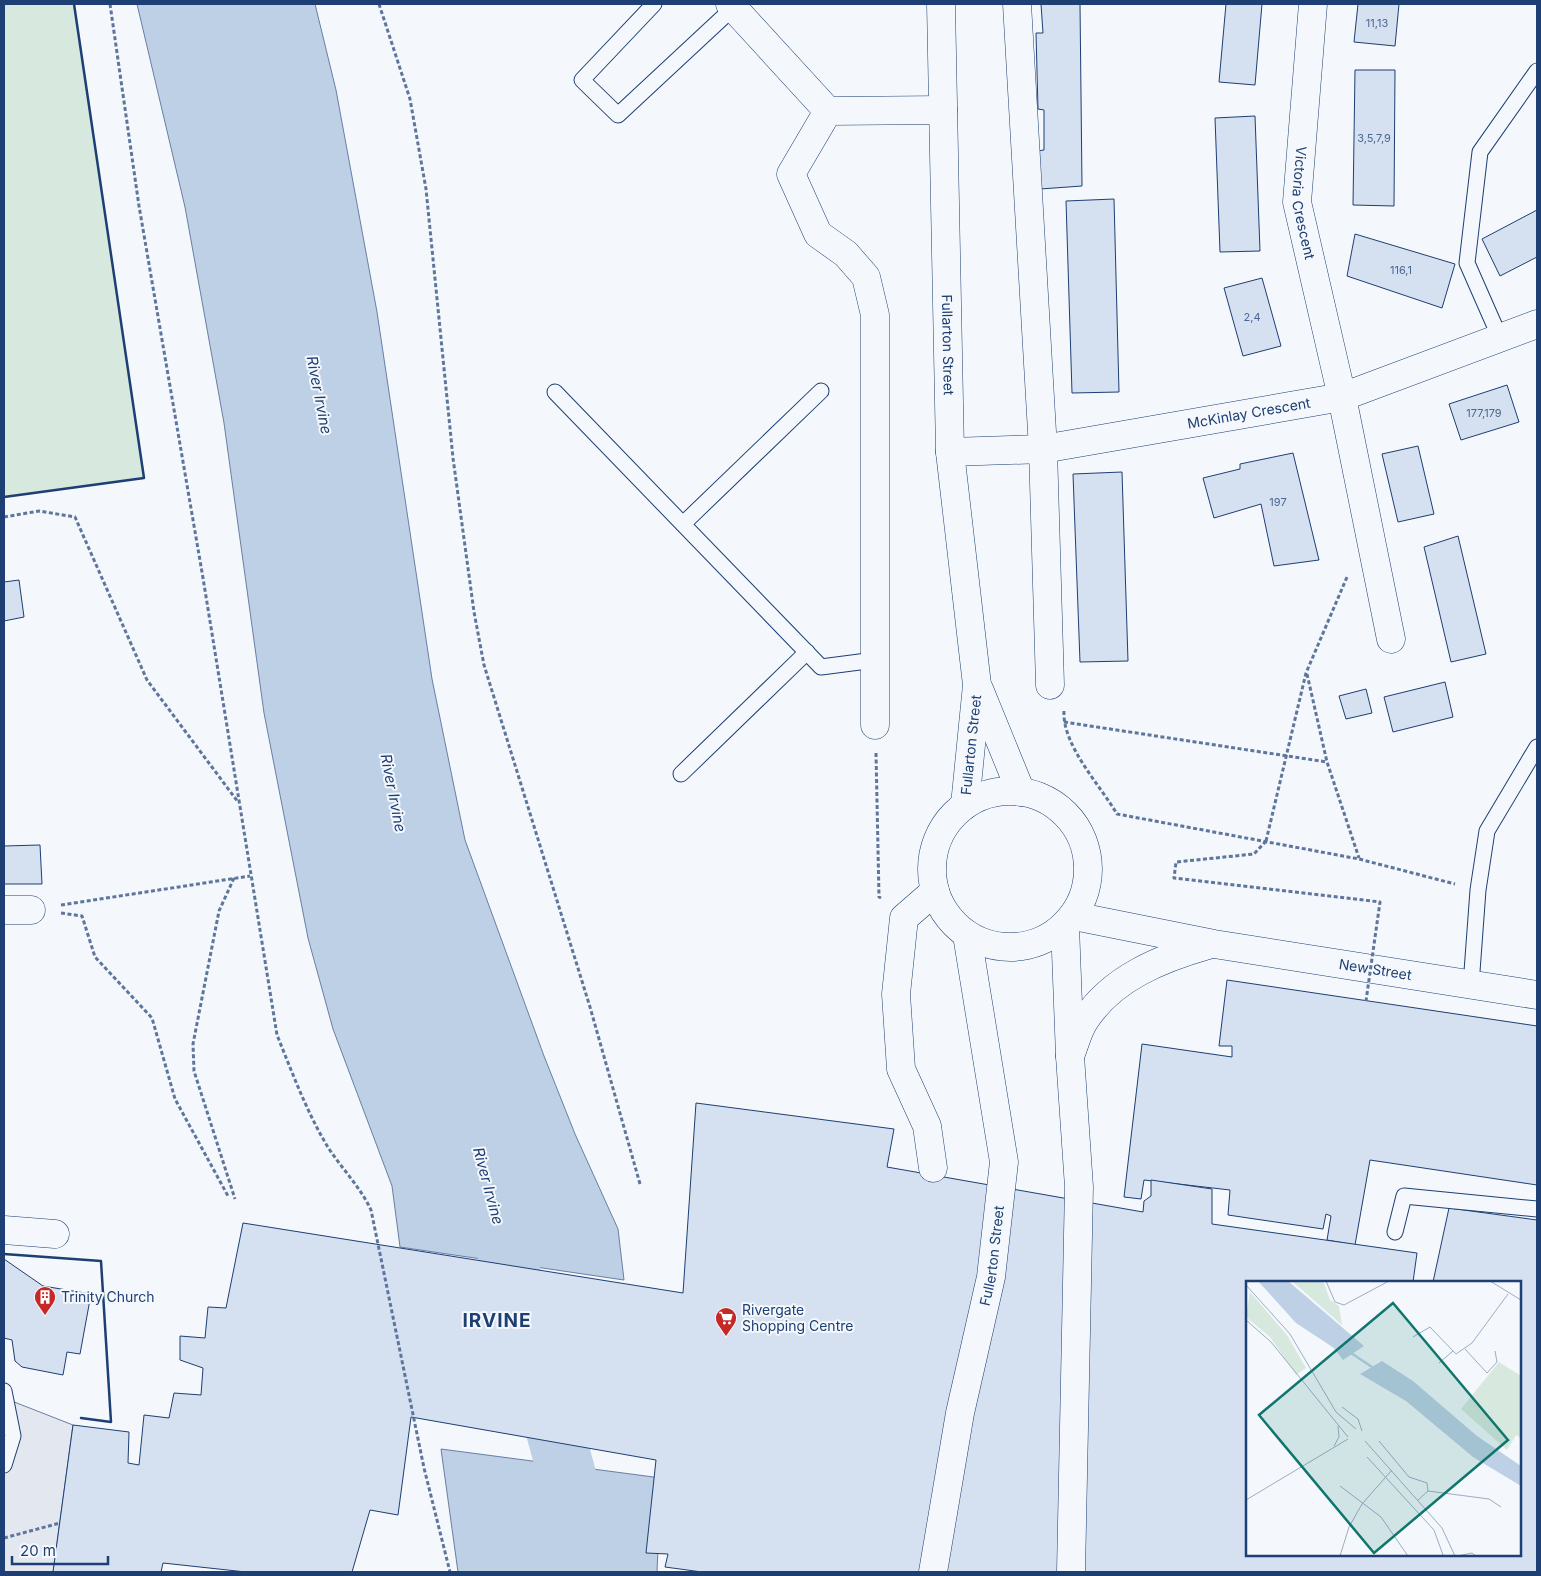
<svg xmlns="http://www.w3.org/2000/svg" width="1541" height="1576" viewBox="0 0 1541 1576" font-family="Inter,sans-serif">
<rect width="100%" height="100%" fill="#f4f7fb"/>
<path fill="#d7e8df" stroke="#687fa3" d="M4 4H74L144 478 4 497Z"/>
<path fill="#e3e8f0" stroke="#687fa3" d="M4 1398 73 1425 53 1572H4Z"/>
<g fill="#bed0e5" stroke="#687fa3">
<path d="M137 4H315L336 90 377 312 432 679 465 840 544 1056 575 1134 618 1229 624 1280 400 1247 392 1186 333 1029 308 938 264 713 224 423 185 207Z"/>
<path d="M441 1449 661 1478 657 1572H458Z"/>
</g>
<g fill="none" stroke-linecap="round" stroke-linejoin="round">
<path stroke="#bed0e5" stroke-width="58" d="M488 1186 585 1541 590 1572"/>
</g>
<g fill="#d5e0f0" stroke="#1d3f73">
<path d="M1041 4H1080L1082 186 1040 189 1037 151 1044 150V110L1038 109 1036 33H1043Z"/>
<path d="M1226 4H1262L1255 85 1219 82Z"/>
<path d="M1358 4H1399L1395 46 1354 42Z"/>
<path d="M1355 70H1395L1394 206 1353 205Z"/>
<path d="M1255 116 1260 251 1220 252 1215 118Z"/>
<path d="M1114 199 1119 392 1072 393 1066 201Z"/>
<path d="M1537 210V257L1500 276 1482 239Z"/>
<path d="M1355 234 1455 264 1442 308 1347 276Z"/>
<path d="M1262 278 1281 346 1243 356 1224 288Z"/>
<path d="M1507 385 1519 422 1461 440 1449 404Z"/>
<path d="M1418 446 1434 514 1398 522 1382 454Z"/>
<path d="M1293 453 1319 560 1274 566 1261 504 1214 518 1203 478 1240 469V464Z"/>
<path d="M1122 472 1128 661 1080 662 1073 474Z"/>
<path d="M1458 536 1486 654 1451 662 1424 547Z"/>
<path d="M19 580 24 617 4 621V582Z"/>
<path d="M1445 682 1453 717 1393 732 1384 697Z"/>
<path d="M1366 689 1372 713 1346 719 1339 696Z"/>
<path d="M40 845 42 884H4V846Z"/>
<path d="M1227 980 1537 1026V1185L1370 1160 1355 1245 1327 1240 1331 1216 1326 1214 1323 1229 1228 1215 1230 1190 1144 1180 1141 1199 1124 1197 1142 1044 1232 1057V1046H1219Z"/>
<path d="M696 1103 894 1129 887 1167 1143 1212 1144 1201 1151 1196V1180L1212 1189V1224L1417 1253 1413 1282H1247V1555H1520V1282H1433L1449 1208 1537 1220V1572H702L665 1567 668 1554 646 1553 656 1460 411 1417 398 1515 370 1510 352 1572H246L163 1563 161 1572H53L73 1425 129 1432 128 1463 139 1465 144 1415 169 1418 174 1393 201 1395 203 1368 180 1360V1336L205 1338 208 1307 226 1308 243 1223 683 1293Z"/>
<path d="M4 1259 43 1286 91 1294 80 1354 67 1352 63 1375 22 1367 15 1361 12 1340 4 1338Z"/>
</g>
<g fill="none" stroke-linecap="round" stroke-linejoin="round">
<g stroke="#1d3f73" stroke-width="17">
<g id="service">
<path d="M654 4 582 80 618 115 733 8"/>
<path d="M1500 338 1467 263 1480 152 1537 71"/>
<path d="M555 392 821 667 875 660"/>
<path d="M683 524 821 391"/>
<path d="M681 774 807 652"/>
<path d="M1471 985 1478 890 1487 831 1537 747"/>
<path d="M1395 1232 1404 1196 1537 1209"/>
<path d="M4 1391 13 1436 4 1465"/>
</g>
</g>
<g stroke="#1d3f73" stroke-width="29">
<g id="minor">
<path d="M730 4 828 111"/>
<path d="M1017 4 1043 449 1050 685"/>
<path id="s1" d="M1313 4 1297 202 1342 397 1391 639"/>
<path id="s2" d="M950 452 1043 449 1342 397 1537 324"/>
<path d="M875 725V315L866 277 846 254 818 234 791 174 828 111 943 110"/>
<path d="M4 910H31"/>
<path d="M933 1168 927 1126 901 1069 896 994 904 918 935 891"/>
<path d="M4 1230 55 1234"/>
</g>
</g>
<g stroke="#1d3f73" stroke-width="29">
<g id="tertiary">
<path id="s3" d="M1074 916 1214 944 1537 995"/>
<path d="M1070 1056C1075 1044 1078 1030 1085 1020 1112 978 1162 958 1208 945"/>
</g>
</g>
<g stroke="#1d3f73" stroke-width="29">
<g id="primary">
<path id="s4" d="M941 4 950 452 977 685 965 805"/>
<path d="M979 689 1021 792"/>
<circle cx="1010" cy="869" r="78"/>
<path d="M1065 926 1070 1056 1079 1187 1071 1572"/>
<path id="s5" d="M933 1572 960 1413 991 1277 1004 1162 967 935"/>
</g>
</g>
<g stroke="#5e769c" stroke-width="3" stroke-dasharray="4 2.5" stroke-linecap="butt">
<path d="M110 4 139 206 203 578 277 1035C292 1072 306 1110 326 1144 340 1167 360 1186 371 1210L424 1468 450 1572"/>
<path d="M379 4 410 99 426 189 453 458 474 612 484 665 590 1007 640 1184"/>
<path d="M4 517 39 511 75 517 147 680 238 802"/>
<path d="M1307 674 1327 762 1359 858"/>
<path d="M1064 711C1062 745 1100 785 1117 814L1359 859 1455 884"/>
<path d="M1064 722 1327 762"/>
<path d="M876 753 879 897 881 898"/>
<path d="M1266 841 1306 673 1347 577"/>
<path d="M234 878 219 911 193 1044 194 1071 235 1199"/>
<path d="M61 905 250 876"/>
<path d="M61 913 82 916 95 957 152 1018 175 1099 228 1196"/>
<path d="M4 1538 60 1523"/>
</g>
<use href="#service" stroke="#f4f7fb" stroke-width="15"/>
<use href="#minor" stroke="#f4f7fb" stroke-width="28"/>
<use href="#tertiary" stroke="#f4f7fb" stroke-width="28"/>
<use href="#primary" stroke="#f4f7fb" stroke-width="28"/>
<path stroke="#5e769c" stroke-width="3" stroke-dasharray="4 2.5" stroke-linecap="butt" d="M1266 841 1254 854 1176 862 1174 878 1380 902 1366 1001"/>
<g stroke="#1d3f73" stroke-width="2.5">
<path d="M4 497 144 478 74 4"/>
<path d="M4 1254 101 1261 111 1422 81 1418"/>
</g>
</g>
<defs>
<g id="building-pin" transform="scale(1.125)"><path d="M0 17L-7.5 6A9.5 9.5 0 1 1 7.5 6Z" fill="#c62828" stroke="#f4f7fb"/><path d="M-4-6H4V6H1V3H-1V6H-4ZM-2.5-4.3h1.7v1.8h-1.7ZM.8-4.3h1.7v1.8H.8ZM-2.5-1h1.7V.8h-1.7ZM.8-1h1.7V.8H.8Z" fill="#fff"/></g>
<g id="supermarket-pin" transform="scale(1.125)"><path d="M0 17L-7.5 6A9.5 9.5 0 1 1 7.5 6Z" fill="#c62828" stroke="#f4f7fb"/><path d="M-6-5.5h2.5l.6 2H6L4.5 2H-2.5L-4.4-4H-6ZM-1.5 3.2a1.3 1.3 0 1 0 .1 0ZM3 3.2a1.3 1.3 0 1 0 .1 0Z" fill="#fff"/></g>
</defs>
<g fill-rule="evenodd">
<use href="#building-pin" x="45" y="1297"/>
<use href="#supermarket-pin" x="726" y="1318"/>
</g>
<g text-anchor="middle" stroke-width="4" stroke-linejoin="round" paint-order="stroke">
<g font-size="11" fill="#4b6792">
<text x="1377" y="27">11,13</text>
<text x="1374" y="142">3,5,7,9</text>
<text x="1401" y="274">116,1</text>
<text x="1252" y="321">2,4</text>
<text x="1484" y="417">177,179</text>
<text x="1278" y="506">197</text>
</g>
<g font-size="14" fill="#1d3f73" stroke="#f4f7fb">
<text dy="5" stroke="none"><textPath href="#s1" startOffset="200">Victoria Crescent</textPath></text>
<text dy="5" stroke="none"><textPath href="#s4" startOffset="341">Fullarton Street</textPath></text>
<text dy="5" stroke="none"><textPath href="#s2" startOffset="302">McKinlay Crescent</textPath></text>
<text transform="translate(971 745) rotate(-84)" y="5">Fullarton Street</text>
<text dy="5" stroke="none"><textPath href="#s3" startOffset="306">New Street</textPath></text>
<text dy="5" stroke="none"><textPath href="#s5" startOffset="322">Fullerton Street</textPath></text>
</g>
<g font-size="14" fill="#1d3f73" stroke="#f4f7fb" text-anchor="start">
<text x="61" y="1302">Trinity Church</text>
<text x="742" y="1315">Rivergate<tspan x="742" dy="16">Shopping Centre</tspan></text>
</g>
<g font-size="15" font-style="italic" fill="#1d3f73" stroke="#f4f7fb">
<text transform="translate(319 395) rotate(79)" y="5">River Irvine</text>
<text transform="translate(393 793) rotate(79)" y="5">River Irvine</text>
<text transform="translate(488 1186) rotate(75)" y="5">River Irvine</text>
</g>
<g font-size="19" font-weight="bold" letter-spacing="1" fill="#1d3f73" stroke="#f4f7fb">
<text x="497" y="1327">IRVINE</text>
</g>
</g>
<g transform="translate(1246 1281)">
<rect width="275" height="275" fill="#f4f7fb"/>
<path d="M46 0H77L84 19 93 25 96 44ZM4 11 41 54 60 87 50 94 24 56 0 36ZM253 81 275 95V157L270 154 261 169 215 128Z" fill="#d7e8df"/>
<path d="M12 0H42L118 65 97 79 88 67 50 42ZM136 80 167 100 231 155 275 185V205L227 176 160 120 114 93Z" fill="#bed0e5"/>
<path fill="none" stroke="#bed0e5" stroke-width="2.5" d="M99 68 132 90"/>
<path fill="none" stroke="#9eadc5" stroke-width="1" d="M80 0 89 21 98 24 143 0M244 0 275 19M0 4 44 53 90 131 110 148M0 39 25 61 102 156M167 56 184 46 210 73 226 62 262 13M219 68 241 92 251 81 249 70M193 82 207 70M96 126 112 138 116 150M119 160 196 247 209 275M133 160 163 196 181 202 182 210 172 219M88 165 93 156 92 145M121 176 188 249 197 274M94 205 135 236 162 275M182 210 243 218 255 226M0 219 102 158M94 275 103 246 116 223 146 189M211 275 226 272 230 275"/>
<path fill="#0f766e" fill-opacity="0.15" stroke="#0f766e" stroke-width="2.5" d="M147 22 262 159 128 272 13 134Z"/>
<rect width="275" height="275" fill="none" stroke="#1d3f73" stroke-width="2.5"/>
</g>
<rect width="1541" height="1576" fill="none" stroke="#1d3f73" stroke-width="10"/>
<path d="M12 1556v8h96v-8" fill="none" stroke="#1d3f73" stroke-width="2.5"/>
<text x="20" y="1556" font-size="15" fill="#1d3f73" stroke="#f4f7fb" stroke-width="4" paint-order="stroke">20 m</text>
</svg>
